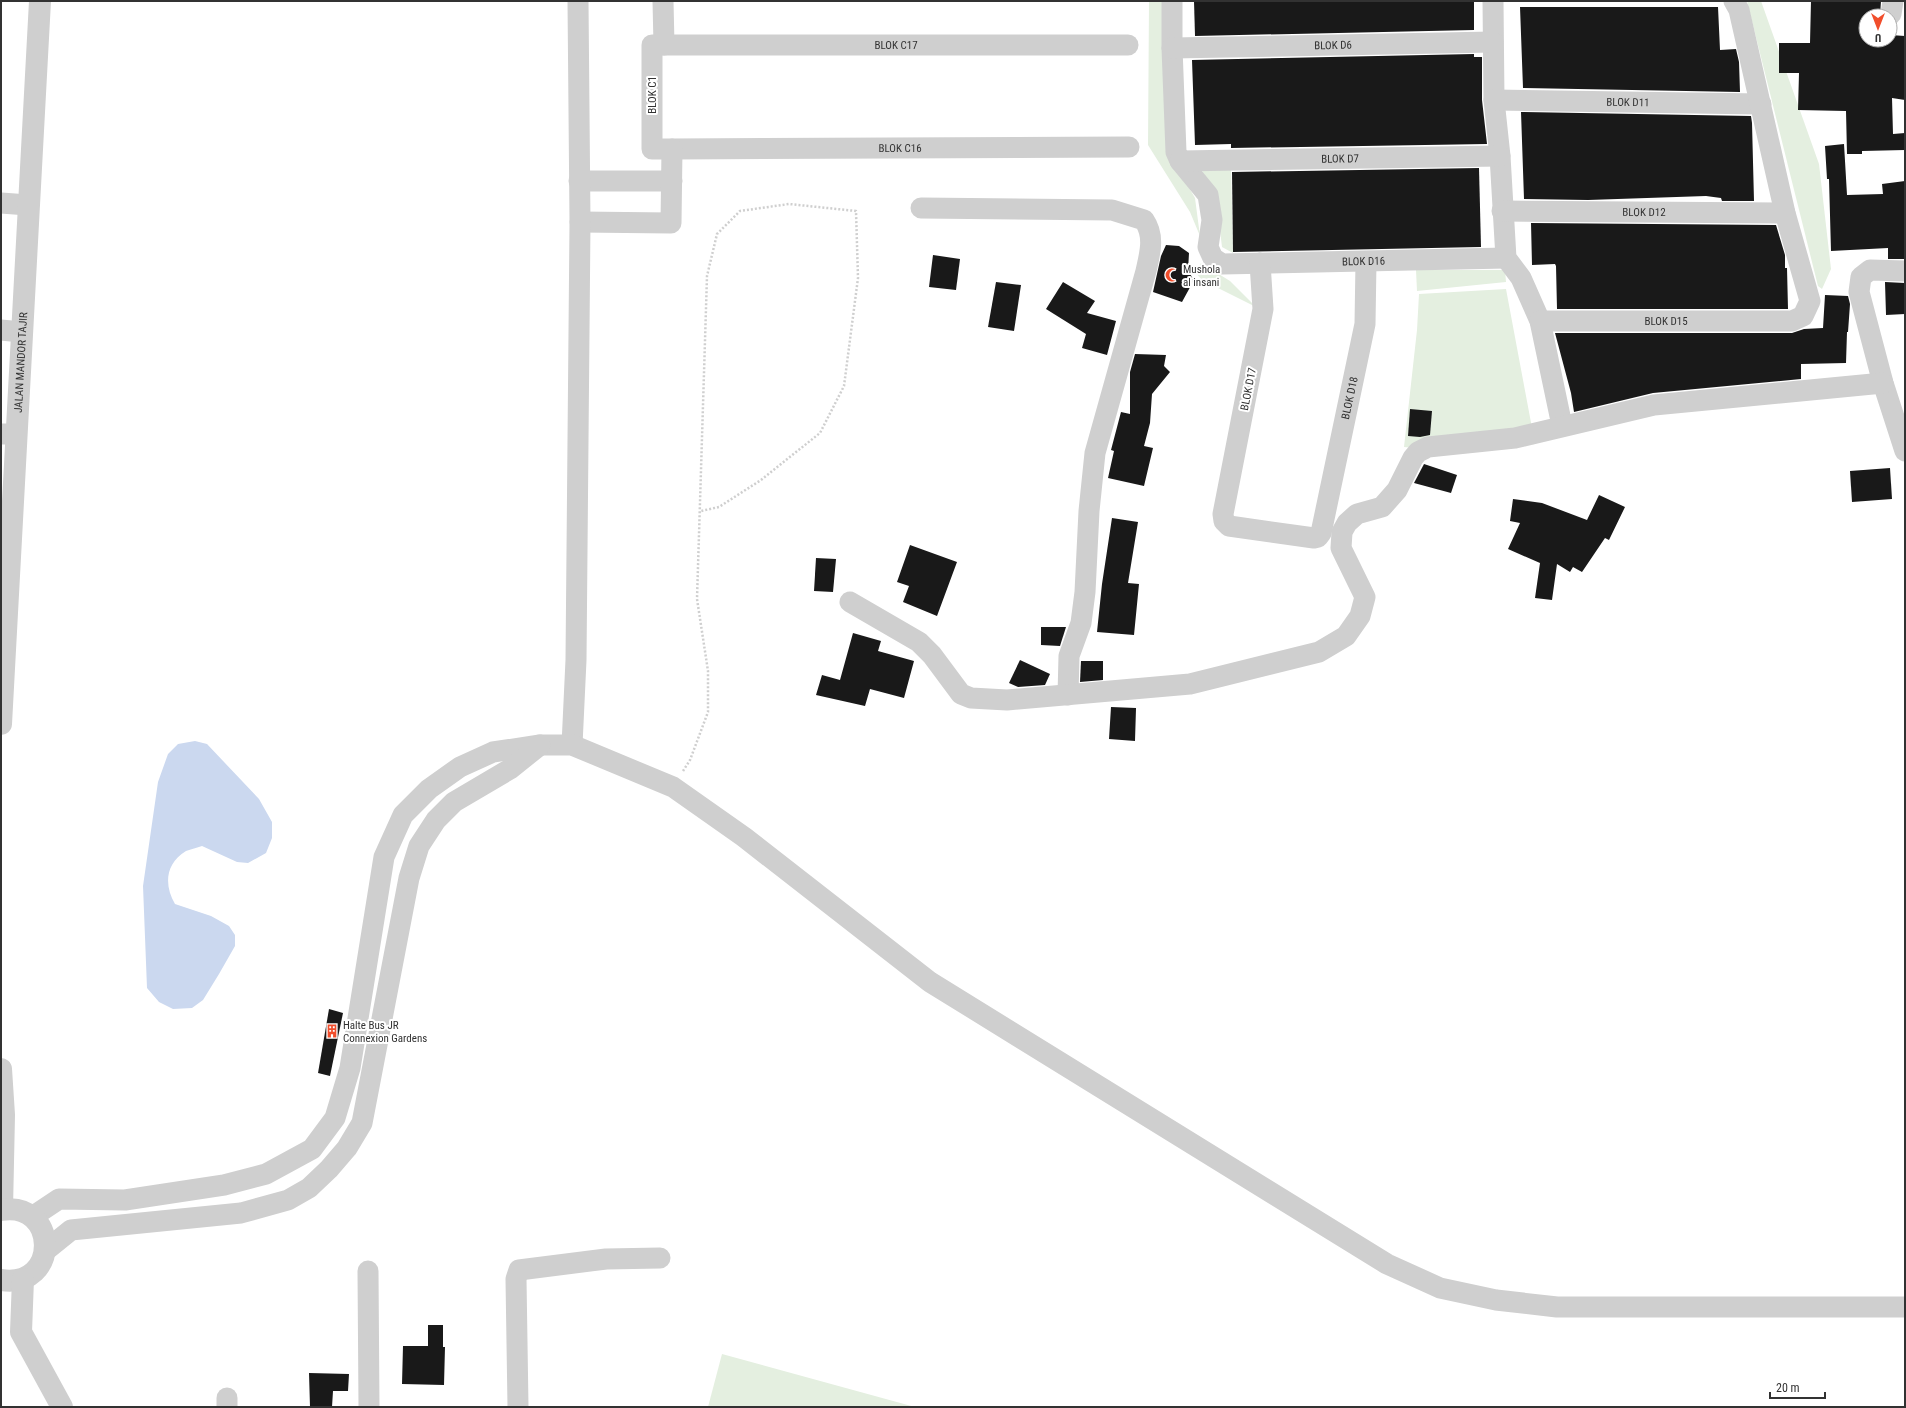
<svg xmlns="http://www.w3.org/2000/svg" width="1906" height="1408" viewBox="0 0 1906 1408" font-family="'Roboto Condensed',sans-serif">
<rect width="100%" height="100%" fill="#fff"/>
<g fill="#e4efe0">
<path d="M1149 1H1163L1166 148 1195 198 1200 236 1190 212 1148 145Z"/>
<path d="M1747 1H1761L1819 164 1831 269 1822 289 1818 286Z"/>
<path d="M1200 167H1231L1233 253 1222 247 1216 198Z"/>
<path d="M1201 263 1230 281 1256 307 1202 280 1195 272Z"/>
<path d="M1416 270H1505L1506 282 1417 291Z"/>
<path d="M1506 289 1535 444 1457 452 1404 447 1417 330 1419 294Z"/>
<path d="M722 1354 915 1407H708Z"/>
</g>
<path fill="#cbd8ef" d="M195 741 207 744 259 799 272 822V838L266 853 248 863 237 862 202 846C197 848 191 849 186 851 165 864 164 885 175 904L211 916 229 926 235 935V946L219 974 203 1000 192 1008 173 1009 159 1002 147 988 143 886 158 782 168 754 178 744Z"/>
<g fill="#191919">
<path d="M1194 1H1474V30L1195 36Z"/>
<path d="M1811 1H1881L1880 16H1866V40H1890V35L1905 36V100L1892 98 1893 134 1905 133V150L1862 151V154H1847L1846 111 1798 110 1799 73H1779V43H1810Z"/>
<path d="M1520 7H1718L1720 50 1736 49 1739 62 1740 92 1523 88Z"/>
<path d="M1474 54V57H1482V100L1487 144 1231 148V144L1195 145 1192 60Z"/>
<path d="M1521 112 1751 116 1752 123 1754 201H1722L1721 198 1706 196 1588 200 1524 199Z"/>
<path d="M1844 144 1847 195 1883 194 1882 184 1905 181V259H1888V248L1831 251 1829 179H1827L1825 146Z"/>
<path d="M1479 168 1481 247 1233 252 1232 172Z"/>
<path d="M1531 223 1776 225 1785 255V268H1787L1788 309H1557L1556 266 1555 264 1532 265Z"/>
<path d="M1166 245 1179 246 1189 253 1188 271 1194 280 1182 302 1153 292 1161 256Z"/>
<path d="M933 255 960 259 956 290 929 287Z"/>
<path d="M996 282 1021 285 1014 331 988 327Z"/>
<path d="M1063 282 1095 301 1087 313 1116 321 1107 355 1082 348 1086 334 1046 309Z"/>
<path d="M1885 282 1905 283V314L1886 315Z"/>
<path d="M1825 295 1848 296 1850 304 1848 332H1847L1846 363 1801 364V379L1653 393 1574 412 1571 393 1555 333H1792L1804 329 1823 328Z"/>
<path d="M1135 354 1166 355 1164 366 1170 372 1152 394 1150 423 1144 446 1153 448 1144 486 1108 478 1114 451 1111 450 1121 412 1130 414V372Z"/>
<path d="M1410 409 1432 411 1430 435 1420 437 1408 436Z"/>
<path d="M1424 464 1457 475 1451 493 1414 483Z"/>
<path d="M1890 468 1892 499 1852 502 1850 471Z"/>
<path d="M1599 495 1625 507 1609 540 1605 538 1582 572 1573 567 1570 572 1557 564 1552 600 1535 598 1540 563 1508 549 1520 523 1510 521 1513 499 1542 503 1587 520Z"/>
<path d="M1112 518 1138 522 1128 583 1139 584 1134 635 1097 632 1102 584Z"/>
<path d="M910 545 957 562 937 616 903 602 909 586 897 582Z"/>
<path d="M816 558 836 559 833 592 814 591Z"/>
<path d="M1041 627H1066L1060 646 1041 645Z"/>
<path d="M853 633 881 641 878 651 914 661 904 698 870 689 865 706 816 695 822 675 840 680Z"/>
<path d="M1020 660 1050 674 1045 685 1018 687 1009 683Z"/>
<path d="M1081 661H1103V680L1080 682Z"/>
<path d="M1111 707 1136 708 1135 741 1109 739Z"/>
<path d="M329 1009 343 1013 330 1076 318 1073Z"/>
<path d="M428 1325H443V1347H445L444 1385 402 1384 403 1346H428Z"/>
<path d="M309 1373 349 1374 348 1391H333L332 1407H310Z"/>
</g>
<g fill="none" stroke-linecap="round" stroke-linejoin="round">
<path stroke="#cfcfcf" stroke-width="2.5" stroke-dasharray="2 2" stroke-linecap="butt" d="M683 771 690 760 708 712V671L697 599 707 276 717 234 740 211 789 204 856 211 858 278 844 386 820 433 761 480 719 507 701 511"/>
<g stroke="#cfcfcf" stroke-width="21">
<path id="s1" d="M1172 1V48L1176 152 1180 161 1208 195 1212 220 1208 247 1213 258 1222 264 1506 258"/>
<path d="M1493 1 1494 100 1500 156 1506 258 1521 278 1540 321 1560 416"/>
<path d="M1891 14 1893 1"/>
<path id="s2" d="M664 45H1128"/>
<path id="s3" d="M1172 48 1493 42"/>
<path id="s4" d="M1494 100 1761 104"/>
<path id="s5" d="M672 149 1129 147"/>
<path id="s6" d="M1180 161 1500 156"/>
<path d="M579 181H672"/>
<path d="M1 203 28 205"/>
<path d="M921 208 1112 210 1144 220C1155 236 1150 253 1146 271L1095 453 1089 511 1085 592 1081 623 1069 656 1068 695"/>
<path id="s7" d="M1502 211 1785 213"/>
<path d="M580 222 671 223 672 149H652V45H664L663 1"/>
<path id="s8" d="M1260 263 1263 309 1223 514 1224 521 1229 526 1314 538 1318 537 1321 533 1365 324 1366 262"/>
<path d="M1905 271 1870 270 1861 277 1859 292 1883 383 1905 451"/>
<path id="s9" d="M1540 321H1792L1803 316 1810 301 1785 213 1739 10 1734 1"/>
<path d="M1 330 21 332"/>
<path d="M1 434H16"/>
<path d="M850 602 919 642 932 655 961 694 971 698 1007 700 1190 684 1319 652 1346 636 1360 616 1365 597 1341 548 1342 532 1347 523 1357 514 1382 507 1397 490 1413 458 1418 452 1428 447 1515 438 1654 405 1883 383"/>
<path d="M572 745 576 660 580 222 578 1"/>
<path d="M32 1217 59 1199 125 1200 224 1185 266 1174 312 1149 335 1118 350 1068 384 857 403 815 429 789 460 767 493 752 540 745H572L673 787 744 837 930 982 1387 1264 1440 1288 1496 1300 1557 1307H1905"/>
<path d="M45 1251 71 1230 241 1213 288 1200 309 1188 329 1169 347 1148 362 1123 409 878 419 846 436 820 454 802 510 769 540 745"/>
<path d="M368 1271 369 1407"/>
<path d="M227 1398V1407"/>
<path d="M518 1407 516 1279 519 1270 606 1259 660 1258"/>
</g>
<g stroke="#cfcfcf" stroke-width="22">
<path id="s10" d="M1 724 40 1"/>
<path d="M1 1069 4 1115 2 1209"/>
<path d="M1 1210C58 1200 61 1289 1 1280"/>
<path d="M23 1279 21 1332 62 1407"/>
</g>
</g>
<defs>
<g id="mosque-bare" transform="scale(1.08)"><path d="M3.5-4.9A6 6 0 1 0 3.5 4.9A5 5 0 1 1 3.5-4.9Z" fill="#f14e2c" stroke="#fff" stroke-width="2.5" paint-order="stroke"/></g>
<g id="building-bare" transform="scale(1.08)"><path d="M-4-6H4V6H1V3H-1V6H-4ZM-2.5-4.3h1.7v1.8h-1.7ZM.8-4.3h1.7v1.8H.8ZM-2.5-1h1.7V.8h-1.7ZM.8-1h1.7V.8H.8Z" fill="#f14e2c" stroke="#fff" stroke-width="2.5" paint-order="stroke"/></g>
</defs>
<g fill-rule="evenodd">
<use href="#mosque-bare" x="1172" y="275"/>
<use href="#building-bare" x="332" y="1031"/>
</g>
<g text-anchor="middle" stroke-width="4" stroke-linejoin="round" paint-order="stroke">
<g font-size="11" fill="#323232" stroke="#fff">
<text dy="4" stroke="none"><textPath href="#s2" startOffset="232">BLOK C17</textPath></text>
<text dy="4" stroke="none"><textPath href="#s3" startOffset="161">BLOK D6</textPath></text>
<text transform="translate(652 95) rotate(-90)" y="4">BLOK C1</text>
<text dy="4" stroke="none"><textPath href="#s4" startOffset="134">BLOK D11</textPath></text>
<text dy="4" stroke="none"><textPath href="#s5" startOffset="228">BLOK C16</textPath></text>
<text dy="4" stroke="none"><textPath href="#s6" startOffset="160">BLOK D7</textPath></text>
<text dy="4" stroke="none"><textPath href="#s7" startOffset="142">BLOK D12</textPath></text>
<text dy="4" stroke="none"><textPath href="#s1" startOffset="422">BLOK D16</textPath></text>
<text dy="4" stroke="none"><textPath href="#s9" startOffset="126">BLOK D15</textPath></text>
<text dy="4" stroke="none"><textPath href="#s10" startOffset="362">JALAN MANDOR TAJIR</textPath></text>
<text transform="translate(1248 389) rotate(-79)" y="4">BLOK D17</text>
<text dy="4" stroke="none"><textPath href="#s8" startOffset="502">BLOK D18</textPath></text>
</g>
<g font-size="11" fill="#323232" stroke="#fff" text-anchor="start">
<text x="1183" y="273">Mushola<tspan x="1183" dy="13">al insani</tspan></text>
<text x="343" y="1029">Halte Bus JR<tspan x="343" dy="13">Connexion Gardens</tspan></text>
</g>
</g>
<rect width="1906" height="1408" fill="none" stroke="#323232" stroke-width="4"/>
<g transform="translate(1878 28) rotate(180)"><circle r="19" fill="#ffffff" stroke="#adadad"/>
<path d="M0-3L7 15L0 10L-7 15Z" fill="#f14e2c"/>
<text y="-6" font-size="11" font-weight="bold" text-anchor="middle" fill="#323232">U</text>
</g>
<path d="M1770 1392v6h55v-6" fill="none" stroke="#323232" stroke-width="2"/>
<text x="1776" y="1392" font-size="12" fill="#323232" stroke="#ffffff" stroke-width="3" paint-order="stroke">20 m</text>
</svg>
